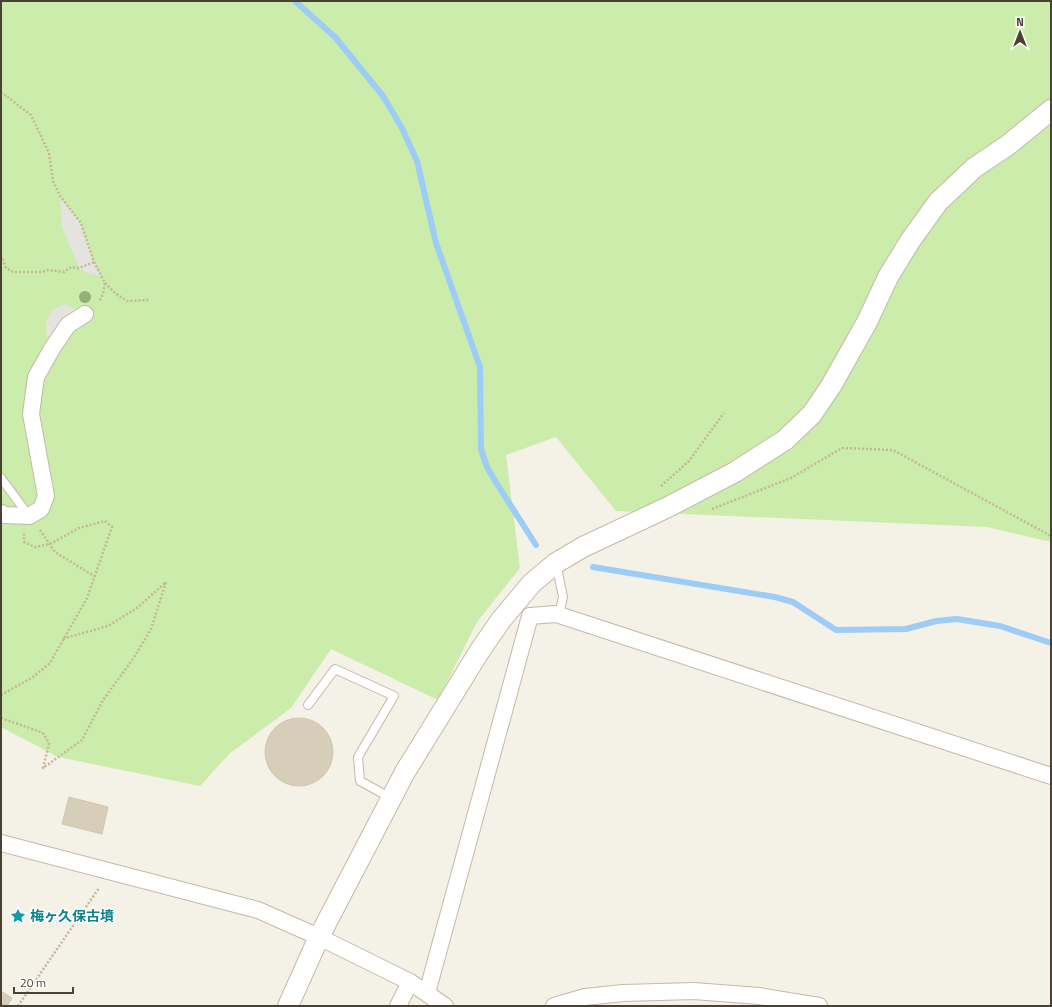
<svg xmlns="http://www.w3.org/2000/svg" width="1052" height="1007" viewBox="0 0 1052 1007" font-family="'Titillium Web','Noto Sans JP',sans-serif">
<rect width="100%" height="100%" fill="#f4f1e6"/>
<path fill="#cbecab" d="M1 1H1051V542L987 527 616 511 556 437 506 455 520 568 477 622 438 700 331 649 291 708 229 754 200 786 58 757 1 727Z"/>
<g fill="#e5e3de">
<path d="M60 196 81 223 94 262 101 276 87 273 79 268 62 227Z"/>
<path d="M65 304 85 314 53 347 47 341 46 324 51 311Z"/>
</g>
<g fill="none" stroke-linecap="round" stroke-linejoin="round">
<g stroke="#9dccf7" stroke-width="6">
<path d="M295 1 335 37 383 96 402 128 417 161 436 243 480 367 481 449 487 467 497 484 536 545"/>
<path d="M593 567 775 597 793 602 836 630 906 629 936 621 957 619 1000 626 1051 643"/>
</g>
</g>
<g fill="#d7ceba" stroke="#d2c6ad">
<circle cx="299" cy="752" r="34"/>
<path d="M69 797 108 807 102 834 62 824Z"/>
<path d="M1 991 12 998 7 1006H1Z"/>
</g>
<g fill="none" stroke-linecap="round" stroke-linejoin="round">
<g stroke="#c1baa8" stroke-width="10">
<g id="service">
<path d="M1 478 29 516"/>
<path d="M556 563 563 597 559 615"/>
<path d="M308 705 335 669 394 696 358 757 360 781 391 798"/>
</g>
</g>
<g stroke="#c1baa8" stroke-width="18">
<g id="minor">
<path d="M1 513 5 515 29 516 41 509 46 496 31 414 36 377 53 347 68 325 85 314"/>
<path d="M1 843 258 910 319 937 410 982 445 1006"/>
<path d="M427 993 530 616 556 614 1051 776"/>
<path d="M398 1006 410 982"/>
<path d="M554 1006 585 997 623 993 694 991 759 996 819 1006"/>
</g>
</g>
<g stroke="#c1baa8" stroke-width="22">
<path id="tertiary" d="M288 1006 319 937 405 772 479 652 501 620 532 583 556 563 583 547 666 508 735 472 785 440 812 414 831 386 867 322 888 277 910 241 938 202 974 168 1008 145 1051 110"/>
</g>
<g stroke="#c4b797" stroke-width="2.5" stroke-dasharray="2 2" stroke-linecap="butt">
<path d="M1 92 31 115 49 153 53 181 60 196 81 223 94 262 105 283 103 294 99 302"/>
<path d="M1 255 6 268 13 272H42L48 270 64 272 71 267 79 268 94 262"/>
<path d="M105 283 115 293 127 301 150 300"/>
<path d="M661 486 689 461 724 413"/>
<path d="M712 509 791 478 842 448 893 450 1051 536"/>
<path d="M40 530 55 552 94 576"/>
<path d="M1 695 33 677 50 663 87 598 112 527 105 521 79 528 50 544 35 547 24 542V533"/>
<path d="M1 718 38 731 44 734 49 744 43 768 82 740 103 700 133 659 151 629 166 582 137 608 108 626 62 639"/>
<path d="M18 1006 99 888"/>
</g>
<use href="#service" stroke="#fff" stroke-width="8"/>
<use href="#minor" stroke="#fff" stroke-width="16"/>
<use href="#tertiary" stroke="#fff" stroke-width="20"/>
</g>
<circle fill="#90b27a" cx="85" cy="297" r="6"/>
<defs>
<g id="sight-bare" transform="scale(1.2)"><path d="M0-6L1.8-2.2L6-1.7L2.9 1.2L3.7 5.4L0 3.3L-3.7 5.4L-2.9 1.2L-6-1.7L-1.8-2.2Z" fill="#0f9aa8" stroke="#fff" stroke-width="2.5" paint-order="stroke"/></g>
</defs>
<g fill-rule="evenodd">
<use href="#sight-bare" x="18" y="916"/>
</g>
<g text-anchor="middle" stroke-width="3" stroke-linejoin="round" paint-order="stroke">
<g font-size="14" font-weight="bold" fill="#0d838f" stroke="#fff" text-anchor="start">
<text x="30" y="921">梅ヶ久保古墳</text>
</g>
</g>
<rect width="1052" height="1007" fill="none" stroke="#484134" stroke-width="4"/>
<g transform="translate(1020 32)" stroke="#ffffff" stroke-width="3" paint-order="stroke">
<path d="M0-3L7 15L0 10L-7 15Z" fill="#484134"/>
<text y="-6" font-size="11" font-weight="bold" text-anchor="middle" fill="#484134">N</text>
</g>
<path d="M14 987v6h59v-6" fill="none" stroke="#484134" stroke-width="2"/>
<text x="20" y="987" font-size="12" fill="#484134" stroke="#ffffff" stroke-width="3" paint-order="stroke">20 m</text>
</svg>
